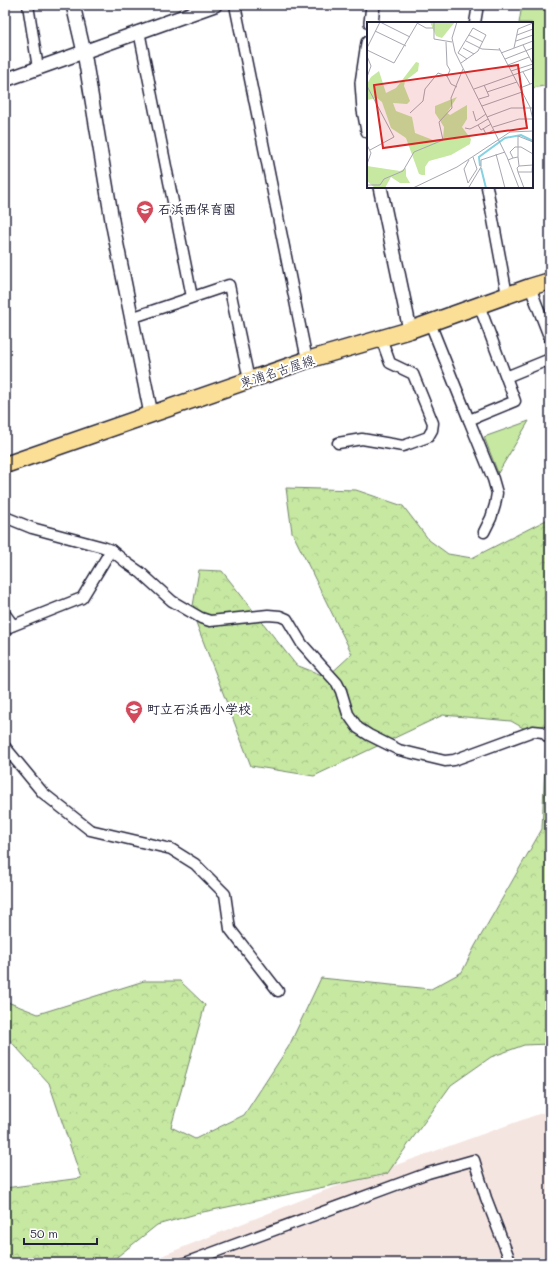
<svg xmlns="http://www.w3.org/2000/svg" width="555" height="1268" viewBox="0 0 555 1268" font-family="Mali,'Klee One',sans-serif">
<defs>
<pattern id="forest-crowns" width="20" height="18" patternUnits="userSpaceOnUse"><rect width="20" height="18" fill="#c6e8a1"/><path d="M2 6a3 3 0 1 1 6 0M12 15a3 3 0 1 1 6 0" fill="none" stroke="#aac78c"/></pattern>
</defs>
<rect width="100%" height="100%" fill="#fff"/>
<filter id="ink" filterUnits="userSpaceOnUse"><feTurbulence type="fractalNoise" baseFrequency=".025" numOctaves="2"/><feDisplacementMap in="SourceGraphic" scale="8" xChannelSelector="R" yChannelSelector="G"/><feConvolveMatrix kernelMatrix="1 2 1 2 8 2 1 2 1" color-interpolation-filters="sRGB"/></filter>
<g filter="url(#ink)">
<path fill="#f5e5e0" d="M550 1110V1263H144L326 1190Z"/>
<path fill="url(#forest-crowns)" stroke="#74856e" d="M286 488 356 490 403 506 429 540 448 554 472 558 550 518V1044L524 1045 491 1057 451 1085 387 1174 203 1212 157 1225 113 1260 112 1263H5V1188L81 1178 49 1083 5 1035V1001L38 1014 144 981H180L205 1005 171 1127 195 1139 244 1115 289 1046 321 978 431 989 462 972 475 946 542 829 546 741 511 721 443 715 314 776 251 766 192 612 199 570 222 571 296 665 327 677 352 654 292 532Z"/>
<g fill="#c6e8a1" stroke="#74856e">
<path d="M522 5H550V85L532 88V23H519Z"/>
<path d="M529 421 498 473 484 437Z"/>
</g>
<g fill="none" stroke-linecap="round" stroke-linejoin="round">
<g stroke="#22223b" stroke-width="13">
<g id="minor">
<path d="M28 5 38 68"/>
<path d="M235 5 307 360"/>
<path d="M475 23 478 5"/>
<path d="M139 31 192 297"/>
<path d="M487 187 507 295"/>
<path d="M530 287 550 339"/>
<path d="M131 318 229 285 249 380"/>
<path d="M430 323 469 420 515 401 479 305"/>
<path d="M506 377 550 359"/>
<path d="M469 420 493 479 497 493 495 505 491 518 484 532"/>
<path d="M338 443 362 439 403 446 428 437 432 430 433 423 413 374 390 363 381 338"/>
<path d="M5 517 32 528 103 547 111 550 127 563 140 572 172 601 201 618 210 621 268 615 280 616 287 619 302 644 337 683 341 691 348 714 358 728 369 735 399 750 445 761 454 760 533 731 543 732 550 739"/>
<path d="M5 614 13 625"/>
<path d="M5 631 9 627 82 598 111 550"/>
<path d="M5 747 43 793 90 830 171 849 195 864 225 894 230 929 278 991"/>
<path d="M185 1263 428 1173 474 1160 486 1198 511 1263"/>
</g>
</g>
<g stroke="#22223b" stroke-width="16">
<g id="tertiary">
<path d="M73 5 84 52 113 226 151 414"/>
<path d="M371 23 373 5"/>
<path d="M368 43 362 83 364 110 368 131"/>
<path d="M5 80 215 5"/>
<path d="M380 187 410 330"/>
</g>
</g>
<g stroke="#22223b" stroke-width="19">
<path id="primary" d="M5 465 307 360 410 330 530 287 550 281"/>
</g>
<use href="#minor" stroke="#fff" stroke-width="10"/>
<use href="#tertiary" stroke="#fff" stroke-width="13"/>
<use href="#primary" stroke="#fbdf96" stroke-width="16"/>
</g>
</g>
<defs>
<g id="school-pin" transform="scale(0.9)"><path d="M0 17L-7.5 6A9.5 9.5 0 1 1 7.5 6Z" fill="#d1495b" stroke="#fff"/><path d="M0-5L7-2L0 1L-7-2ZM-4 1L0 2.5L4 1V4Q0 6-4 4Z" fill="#fff"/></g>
</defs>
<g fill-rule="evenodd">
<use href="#school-pin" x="145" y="209"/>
<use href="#school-pin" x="134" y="709"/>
</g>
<g text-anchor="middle" stroke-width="4" stroke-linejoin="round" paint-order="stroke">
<g font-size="13" font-weight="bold" fill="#22223b" stroke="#fff" text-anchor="start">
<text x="158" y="214">石浜西保育園</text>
<text x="147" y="714">町立石浜西小学校</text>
</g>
<g font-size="13" fill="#22223b" stroke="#fff">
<text transform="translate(277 371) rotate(-18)" y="5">東浦名古屋線</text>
</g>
</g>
<g transform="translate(367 22)">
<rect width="166" height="166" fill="#fff"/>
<path d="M63 0H88L75 16 69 14ZM49 40 52 41 51 49 38 59 37 64 43 79 40 82 26 81 29 89 45 95 48 111 66 118 76 117 77 105 68 91V84L90 75 80 91 83 93 100 83V97L95 105 104 117 103 122 84 133 62 139 58 145V153H55L52 152 39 116 24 106 15 80 10 76 0 78V62L4 55 12 49 19 71 29 66ZM0 144 33 149 39 146V154L43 161H33L24 155 18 166H8L0 159Z" fill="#c6e8a1"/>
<path fill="none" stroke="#84d2e2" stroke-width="2" d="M113 144 112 135 138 116 154 113 166 119M114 146 119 166"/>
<path fill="none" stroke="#a7a7b1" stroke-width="1" d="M67 0V17L85 20M90 0 85 16 88 30 140 135 152 166M50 1 59 6H66M8 9 39 24M102 13 116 20M150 13 166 7M99 19 115 27 133 28M149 19 166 13M79 20 80 43 83 48 80 55M156 23 166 42M0 26 13 0 43 15M96 26 107 32M132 26 163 85 166 98M147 26 151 7 166 1M0 28 27 41 51 0M134 31 166 19M0 34 4 44 0 55M138 37 166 26M94 41 111 29 119 13 106 6 91 31 100 37M141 43 162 35M144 49 166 42M156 50 163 62M0 64 27 115 3 128M153 66 166 61M107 67 166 46M120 70 150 60M112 77 122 74 117 63M115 84 155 70M106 89 109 99 119 92M43 91 56 79 58 67 71 51 80 54 84 62 90 65M120 95 144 86H166M121 97 111 103 114 108 124 102M126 105 152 97H166M98 106 103 107 111 103M116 106 119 112 127 108M0 123 4 131 0 142M129 132 138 166M151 135 152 144 166 143M146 136 151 135V114L166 120M141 138 146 136 143 130 148 125H154L166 132M152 144 150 146 151 150H166M151 150 157 166M165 150 166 138M101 161 110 147 106 135M101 161 97 147 102 138M0 163H13L17 157 36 149 47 130 76 118 72 100 85 86 84 76 96 47M102 165 114 145V138L138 130M46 166 90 145 143 110 166 109"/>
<path fill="#d62828" fill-opacity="0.15" stroke="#d62828" stroke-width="2" d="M151 43 160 106 16 126 7 63Z"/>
<rect width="166" height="166" fill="none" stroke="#22223b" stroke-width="2"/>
</g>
<rect width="555" height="1268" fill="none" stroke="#fff" stroke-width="20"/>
<rect x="10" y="10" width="535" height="1248" fill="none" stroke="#22223b" stroke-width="1.5" filter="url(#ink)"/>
<path d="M24 1238v6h73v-6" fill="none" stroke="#22223b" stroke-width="2"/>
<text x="30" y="1238" font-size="12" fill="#22223b" stroke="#ffffff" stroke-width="3" paint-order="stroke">50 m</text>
</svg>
